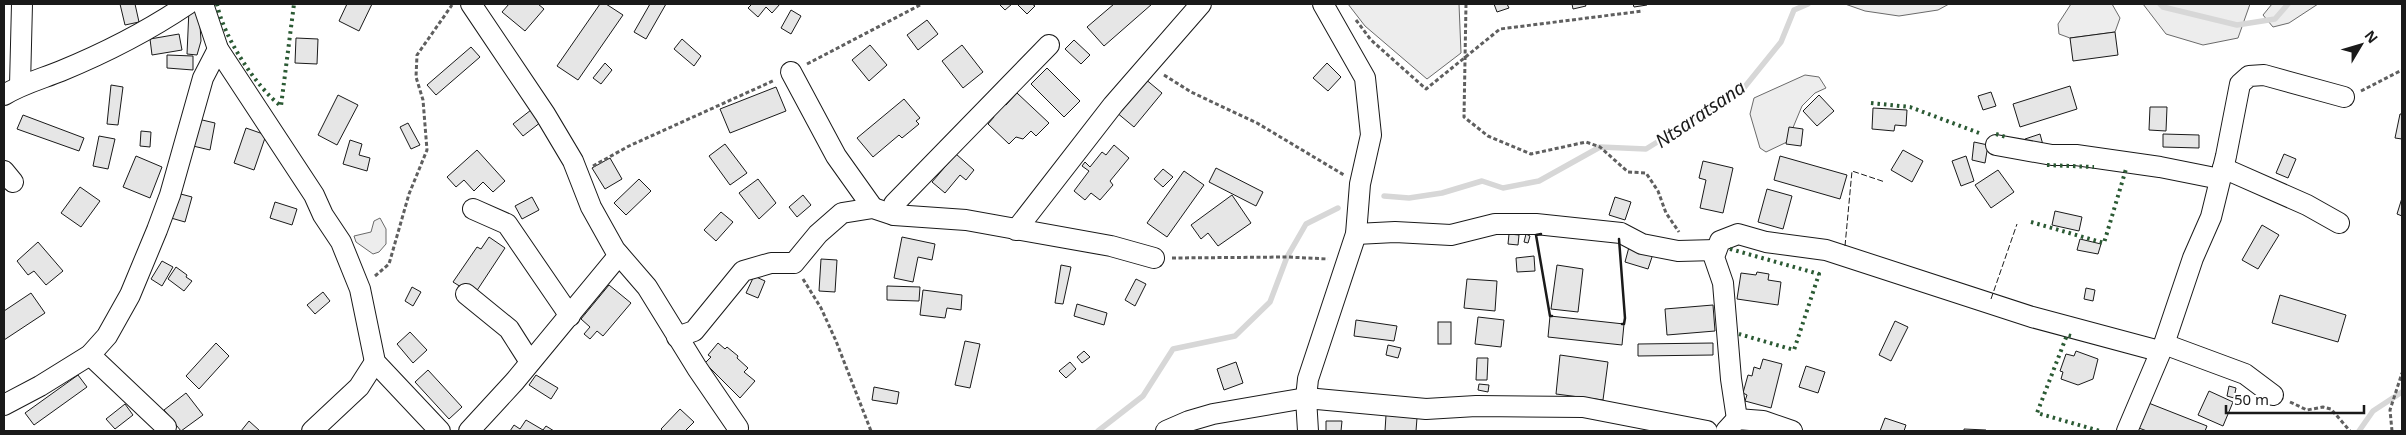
<svg xmlns="http://www.w3.org/2000/svg" width="2406" height="435" viewBox="0 0 2406 435" font-family="'Noto Sans',sans-serif">
<rect width="100%" height="100%" fill="#fff"/>
<g fill="#ededed" stroke="#6a6a6a">
<path d="M1348 4H1459L1461 53 1427 79 1365 26Z"/>
<path d="M1845 4H1949L1938 10 1899 16 1865 11Z"/>
<path d="M2071 4H2112L2120 18 2115 32 2070 38 2059 34 2058 24Z"/>
<path d="M2143 4H2250L2238 38 2203 45 2166 34Z"/>
<path d="M2272 4H2318L2289 23 2273 27 2263 15Z"/>
<path d="M1805 75 1819 77 1826 88 1815 93 1802 106 1787 142 1766 152 1760 148 1750 114 1754 98Z"/>
<path d="M380 218 386 229V244L379 252 373 254 356 242 354 236 371 232 374 221Z"/>
</g>
<g fill="none" stroke-linecap="round" stroke-linejoin="round">
<g stroke="#d7d7d7" stroke-width="5.5">
<path d="M2160 4 2163 7 2237 25 2275 19 2288 4"/>
<path d="M1384 196 1409 198 1442 193 1482 181 1503 188 1539 181 1600 147 1646 149 1743 89 1781 42 1794 10 1808 4"/>
<path d="M1098 431 1143 396 1173 349 1235 336 1270 302 1287 257 1306 224 1338 208"/>
<path d="M2359 431 2373 411 2402 392"/>
</g>
</g>
<g fill="#e6e6e6" stroke="#1a1a1a">
<path d="M120 4H135L139 22 125 25Z"/>
<path d="M347 4H372L359 31 339 21Z"/>
<path d="M509 4H538L544 9 525 31 502 12Z"/>
<path d="M600 4H606L623 15 578 80 557 66Z"/>
<path d="M650 4H666L646 39 634 32Z"/>
<path d="M752 4H780L772 13 766 7 758 17 748 8Z"/>
<path d="M999 4H1012L1005 10Z"/>
<path d="M1017 4H1032L1035 6 1027 14Z"/>
<path d="M1114 4H1152L1104 46 1087 27Z"/>
<path d="M1494 4H1507L1509 8 1497 12Z"/>
<path d="M1572 4H1585L1586 6 1573 9Z"/>
<path d="M1633 4H1647V5L1634 7Z"/>
<path d="M189 9H199L201 41 197 55 187 54Z"/>
<path d="M791 10 801 16 791 34 781 28Z"/>
<path d="M927 20 938 34 918 50 907 35Z"/>
<path d="M2115 32 2118 55 2073 61 2070 38Z"/>
<path d="M179 34 182 50 152 55 150 39Z"/>
<path d="M296 38 318 39 317 64 295 63Z"/>
<path d="M682 39 701 56 694 66 674 49Z"/>
<path d="M1074 40 1090 55 1081 64 1065 49Z"/>
<path d="M870 45 887 65 869 81 852 60Z"/>
<path d="M962 45 983 72 963 88 942 61Z"/>
<path d="M471 47 480 57 436 95 427 85Z"/>
<path d="M167 55 193 56V70L167 68Z"/>
<path d="M605 63 612 70 601 84 593 78Z"/>
<path d="M1327 63 1341 77 1328 91 1313 78Z"/>
<path d="M1047 68 1080 101 1064 117 1031 84Z"/>
<path d="M1144 78 1162 93 1134 127 1116 112Z"/>
<path d="M111 85 123 87 118 125 107 124Z"/>
<path d="M2070 86 2077 109 2020 127 2013 104Z"/>
<path d="M776 87 786 111 730 133 720 109Z"/>
<path d="M1991 92 1996 106 1983 110 1978 96Z"/>
<path d="M1017 93 1049 123 1036 136 1031 131 1023 139 1016 137 1009 144 988 124 994 117 992 114 1003 103 1006 105Z"/>
<path d="M338 95 358 105 337 145 318 135Z"/>
<path d="M1819 95 1834 111 1817 126 1803 111Z"/>
<path d="M904 99 920 118 916 121 919 124 902 138 899 135 873 157 857 138Z"/>
<path d="M2150 107H2167L2166 131 2149 130Z"/>
<path d="M1873 108 1907 110 1906 126 1895 125 1894 131 1872 129Z"/>
<path d="M531 110 541 122 523 136 513 124Z"/>
<path d="M2400 114H2402V139L2395 138Z"/>
<path d="M23 115 84 138 79 151 17 129Z"/>
<path d="M198 119 215 123 210 150 193 146Z"/>
<path d="M408 123 420 145 411 149 400 127Z"/>
<path d="M1789 127 1803 129 1801 146 1786 144Z"/>
<path d="M246 128 266 135 254 170 234 163Z"/>
<path d="M141 131 151 132 150 147 140 146Z"/>
<path d="M2040 134 2043 145 2028 149 2025 139Z"/>
<path d="M2163 134 2199 135V148L2163 147Z"/>
<path d="M99 136 115 139 108 169 93 166Z"/>
<path d="M350 140 362 144 359 155 370 158 367 171 343 164Z"/>
<path d="M1974 142 1988 145 1985 163 1972 160Z"/>
<path d="M725 144 747 173 730 185 709 156Z"/>
<path d="M1114 145 1129 158 1110 181 1113 185 1100 200 1091 193 1085 200 1074 191 1089 171 1082 166 1085 162 1090 167 1102 152 1106 155Z"/>
<path d="M477 150 505 181 493 192 483 182 474 191 464 180 456 187 447 177Z"/>
<path d="M1903 150 1923 161 1912 182 1891 170Z"/>
<path d="M956 154 974 170 966 180 960 175 945 193 932 182Z"/>
<path d="M2284 154 2296 159 2288 178 2276 173Z"/>
<path d="M136 156 162 167 150 198 123 187Z"/>
<path d="M1780 156 1847 175 1840 199 1774 180Z"/>
<path d="M1966 156 1974 181 1961 186 1952 161Z"/>
<path d="M610 158 622 179 605 189 592 168Z"/>
<path d="M1703 161 1733 168 1723 213 1700 208 1706 180 1699 178Z"/>
<path d="M1216 168 1263 192 1256 206 1209 182Z"/>
<path d="M1163 169 1173 177 1163 187 1154 179Z"/>
<path d="M1998 170 2014 192 1991 208 1975 185Z"/>
<path d="M1184 171 1204 185 1167 237 1147 223Z"/>
<path d="M639 179 651 191 626 215 614 203Z"/>
<path d="M758 179 776 203 759 219 739 193Z"/>
<path d="M80 187 100 201 81 227 61 213Z"/>
<path d="M1767 189 1792 196 1783 229 1758 222Z"/>
<path d="M177 193 192 197 185 222 171 218Z"/>
<path d="M803 195 811 205 797 217 789 207Z"/>
<path d="M1232 195 1251 223 1218 246 1208 233 1201 239 1191 225Z"/>
<path d="M532 197 539 210 522 219 515 206Z"/>
<path d="M1615 197 1631 202 1625 220 1609 215Z"/>
<path d="M2402 198V216L2397 214Z"/>
<path d="M275 202 297 209 292 225 270 218Z"/>
<path d="M2055 211 2082 217 2079 231 2052 225Z"/>
<path d="M721 212 733 222 716 241 704 230Z"/>
<path d="M2262 225 2279 235 2258 269 2242 260Z"/>
<path d="M1509 234 1519 235 1518 245 1508 244Z"/>
<path d="M1526 234 1530 236 1528 243 1524 242Z"/>
<path d="M489 237 505 248 474 295 453 282 477 247 481 249Z"/>
<path d="M902 237 935 244 932 260 918 257 913 282 894 278Z"/>
<path d="M2080 239 2101 244 2098 254 2077 250Z"/>
<path d="M38 242 63 271 46 285 34 271 28 275 17 261Z"/>
<path d="M1629 247 1653 254 1648 269 1625 262Z"/>
<path d="M1534 256 1535 271 1517 272 1516 258Z"/>
<path d="M821 259 837 260 835 292 819 291Z"/>
<path d="M162 261 173 267 162 286 151 279Z"/>
<path d="M1061 265 1071 267 1063 304 1055 303Z"/>
<path d="M1557 265 1583 269 1578 312 1551 309Z"/>
<path d="M176 267 187 275 186 277 192 281 184 291 168 279Z"/>
<path d="M1757 272 1769 274 1768 280 1781 282 1778 305 1737 299 1741 273 1756 275Z"/>
<path d="M754 276 765 281 758 298 746 293Z"/>
<path d="M1136 279 1146 284 1135 306 1125 300Z"/>
<path d="M1467 279 1497 281 1495 311 1464 308Z"/>
<path d="M609 285 631 303 603 336 597 331 590 339 584 334 590 327 581 319Z"/>
<path d="M887 286 920 287 919 301 887 300Z"/>
<path d="M412 287 421 292 413 306 405 301Z"/>
<path d="M2086 288 2095 290 2093 301 2084 299Z"/>
<path d="M923 290 962 295 961 310 947 308 945 318 920 315Z"/>
<path d="M323 292 330 301 315 314 307 305Z"/>
<path d="M31 293 45 313 4 340V311Z"/>
<path d="M2280 295 2346 315 2338 342 2272 323Z"/>
<path d="M1077 304 1107 313 1104 325 1074 316Z"/>
<path d="M1713 305 1715 331 1667 335 1665 309Z"/>
<path d="M1550 316 1624 324 1622 345 1548 337Z"/>
<path d="M1478 317 1504 320 1501 347 1475 344Z"/>
<path d="M1356 320 1397 326 1394 341 1354 336Z"/>
<path d="M1895 321 1908 327 1891 361 1879 355Z"/>
<rect x="1438" y="322" width="13" height="22"/>
<path d="M410 332 427 350 413 363 397 344Z"/>
<path d="M965 341 980 344 970 388 955 385Z"/>
<path d="M216 343 229 356 199 389 186 376Z"/>
<path d="M718 343 725 349 727 347 738 356 737 358 748 368 744 372 755 381 740 398 705 363 711 357 708 355Z"/>
<path d="M1713 343V355L1638 356V344Z"/>
<path d="M1388 345 1401 348 1398 358 1386 355Z"/>
<path d="M1084 351 1090 357 1082 363 1077 357Z"/>
<path d="M2076 351 2098 359 2093 379 2078 385 2061 379 2063 372 2060 371 2066 354 2074 356Z"/>
<path d="M1560 355 1608 362 1603 400 1556 394Z"/>
<path d="M1477 358H1488L1487 380H1476Z"/>
<path d="M1763 359 1782 364 1771 408 1745 401 1747 395 1743 393 1748 375 1752 376 1754 367 1760 369Z"/>
<path d="M1070 362 1076 369 1066 378 1059 371Z"/>
<path d="M1236 362 1243 383 1224 390 1217 369Z"/>
<path d="M1806 366 1825 372 1818 393 1799 387Z"/>
<path d="M428 370 462 407 449 419 415 382Z"/>
<path d="M78 375 87 387 34 425 25 413Z"/>
<path d="M536 375 558 388 551 399 529 385Z"/>
<path d="M1479 384 1489 385 1488 392 1478 390Z"/>
<path d="M2229 386 2236 388 2234 398 2227 396Z"/>
<path d="M874 387 899 392 897 404 872 400Z"/>
<path d="M2209 391 2233 402 2223 426 2198 415Z"/>
<path d="M186 393 203 415 181 431 164 410Z"/>
<path d="M2146 402 2207 426 2205 431H2147L2136 427Z"/>
<path d="M125 404 133 415 115 429 106 419Z"/>
<path d="M680 409 694 422 685 431H663L661 429Z"/>
<path d="M1386 415 1417 418 1416 431H1385Z"/>
<path d="M1885 418 1906 425 1904 431H1880Z"/>
<path d="M526 420 543 430 546 426 554 431H510L514 425 520 429Z"/>
<path d="M249 421 260 431H241Z"/>
<path d="M1326 421H1342L1341 431H1326Z"/>
<path d="M1964 429 1986 430V431H1964Z"/>
</g>
<g fill="none" stroke-linecap="round" stroke-linejoin="round">
<g stroke="#1a1a1a" stroke-width="22">
<g id="minor">
<path d="M203 4 218 49 314 195 323 215 341 242 360 289 375 362 440 431"/>
<path d="M471 4 545 114 573 161 591 207 615 250 647 287 697 368 738 428"/>
<path d="M791 72 836 156 873 208"/>
<path d="M20 85 22 4"/>
<path d="M4 95C22 84 41 79 61 71 105 53 148 31 188 4"/>
<path d="M1996 145 2052 155H2076L2160 167 2220 179"/>
<path d="M2223 168 2307 205 2339 223"/>
<path d="M4 171 13 182"/>
<path d="M473 209 507 224 570 316"/>
<path d="M894 215V204L1049 45"/>
<path d="M1016 230 1113 105 1201 4"/>
<path d="M1356 234 1395 232 1451 235 1495 224H1536L1621 233 1642 244 1678 251 1716 250"/>
<path d="M466 294 509 329 530 362"/>
<path d="M677 337 694 331 743 271 771 263H794L818 234 842 213 873 208 894 215 966 220 1111 246 1154 258"/>
<path d="M2164 344 2245 374 2273 395"/>
<path d="M90 355 166 427"/>
<path d="M4 405 40 386 90 355 107 336 130 295 157 230 170 195 203 78 218 49"/>
<path d="M1737 419 1731 379 1723 283 1714 257 1720 241 1738 234 1766 242 1826 250 2032 317 2159 351"/>
<path d="M312 431 359 387 375 362"/>
<path d="M469 431 515 381 619 255"/>
<path d="M1166 431 1189 421 1213 414 1306 398 1426 409 1476 406 1583 407 1707 431"/>
<path d="M1308 431 1306 398 1308 379 1356 234 1360 184 1371 135 1365 78 1323 4"/>
<path d="M1726 431 1737 419 1763 421 1792 431"/>
<path d="M2127 431 2164 344 2193 258 2211 217 2226 156 2240 84 2249 76 2264 75 2344 97"/>
</g>
</g>
<g stroke="#5f5f5f" stroke-width="3" stroke-dasharray="4 2.5" stroke-linecap="butt">
<path d="M1466 4 1464 117 1488 136 1531 154 1586 142 1600 147 1628 172 1646 173 1658 191 1666 213 1679 232"/>
<path d="M1356 20 1371 40 1426 89 1500 29 1643 11"/>
<path d="M807 64 922 4"/>
<path d="M1164 75 1191 92 1257 123 1344 175"/>
<path d="M2361 91 2402 70"/>
<path d="M593 166 629 146 775 80"/>
<path d="M1172 258 1287 257 1328 259"/>
<path d="M375 276 389 264 409 194 427 150 423 100 416 77 417 55 452 5"/>
<path d="M803 279 821 308 836 341 871 431"/>
<path d="M2290 402 2307 410 2323 407 2331 409 2350 431"/>
<path d="M2392 431 2390 410 2402 373"/>
</g>
<use href="#minor" stroke="#fff" stroke-width="20"/>
<g stroke="#2b5a34" stroke-width="4" stroke-dasharray="2.5 4" stroke-linecap="butt">
<path d="M217 4C223 36 256 87 281 106L294 4"/>
<path d="M1871 103 1910 107 1979 133"/>
<path d="M1996 134 2006 137"/>
<path d="M2047 165 2094 167"/>
<path d="M2031 222 2104 243 2126 169"/>
<path d="M1730 249 1819 274 1794 350 1739 334"/>
<path d="M2071 336 2067 335 2037 413 2100 431"/>
</g>
<g stroke="#1a1a1a" stroke-width="1" stroke-dasharray="6 2.5" stroke-linecap="butt">
<path d="M1845 246 1852 171 1885 182"/>
<path d="M1991 299 2017 224"/>
</g>
<g stroke="#1a1a1a" stroke-width="2.5">
<path d="M1541 234 1536 235 1550 316H1552"/>
<path d="M1619 239 1625 318 1624 324H1622"/>
</g>
</g>
<g text-anchor="middle" stroke-width="4" stroke-linejoin="round" paint-order="stroke">
<g font-size="19" font-style="italic" fill="#1a1a1a" stroke="#fff">
<text transform="translate(1700 114) rotate(-34)" y="7">Ntsaratsana</text>
</g>
</g>
<rect width="2406" height="435" fill="none" stroke="#1a1a1a" stroke-width="10"/>
<g transform="translate(2361 45) rotate(52)" stroke="#ffffff" stroke-width="4" paint-order="stroke">
<path d="M0-4L9 19L0 12L-9 19Z" fill="#1a1a1a"/>
<text y="-8" font-size="14" font-weight="bold" text-anchor="middle" fill="#1a1a1a">N</text>
</g>
<path d="M2226 405v8h138v-8" fill="none" stroke="#1a1a1a" stroke-width="2.5"/>
<text x="2234" y="405" font-size="15" fill="#1a1a1a" stroke="#ffffff" stroke-width="4" paint-order="stroke">50 m</text>
</svg>
